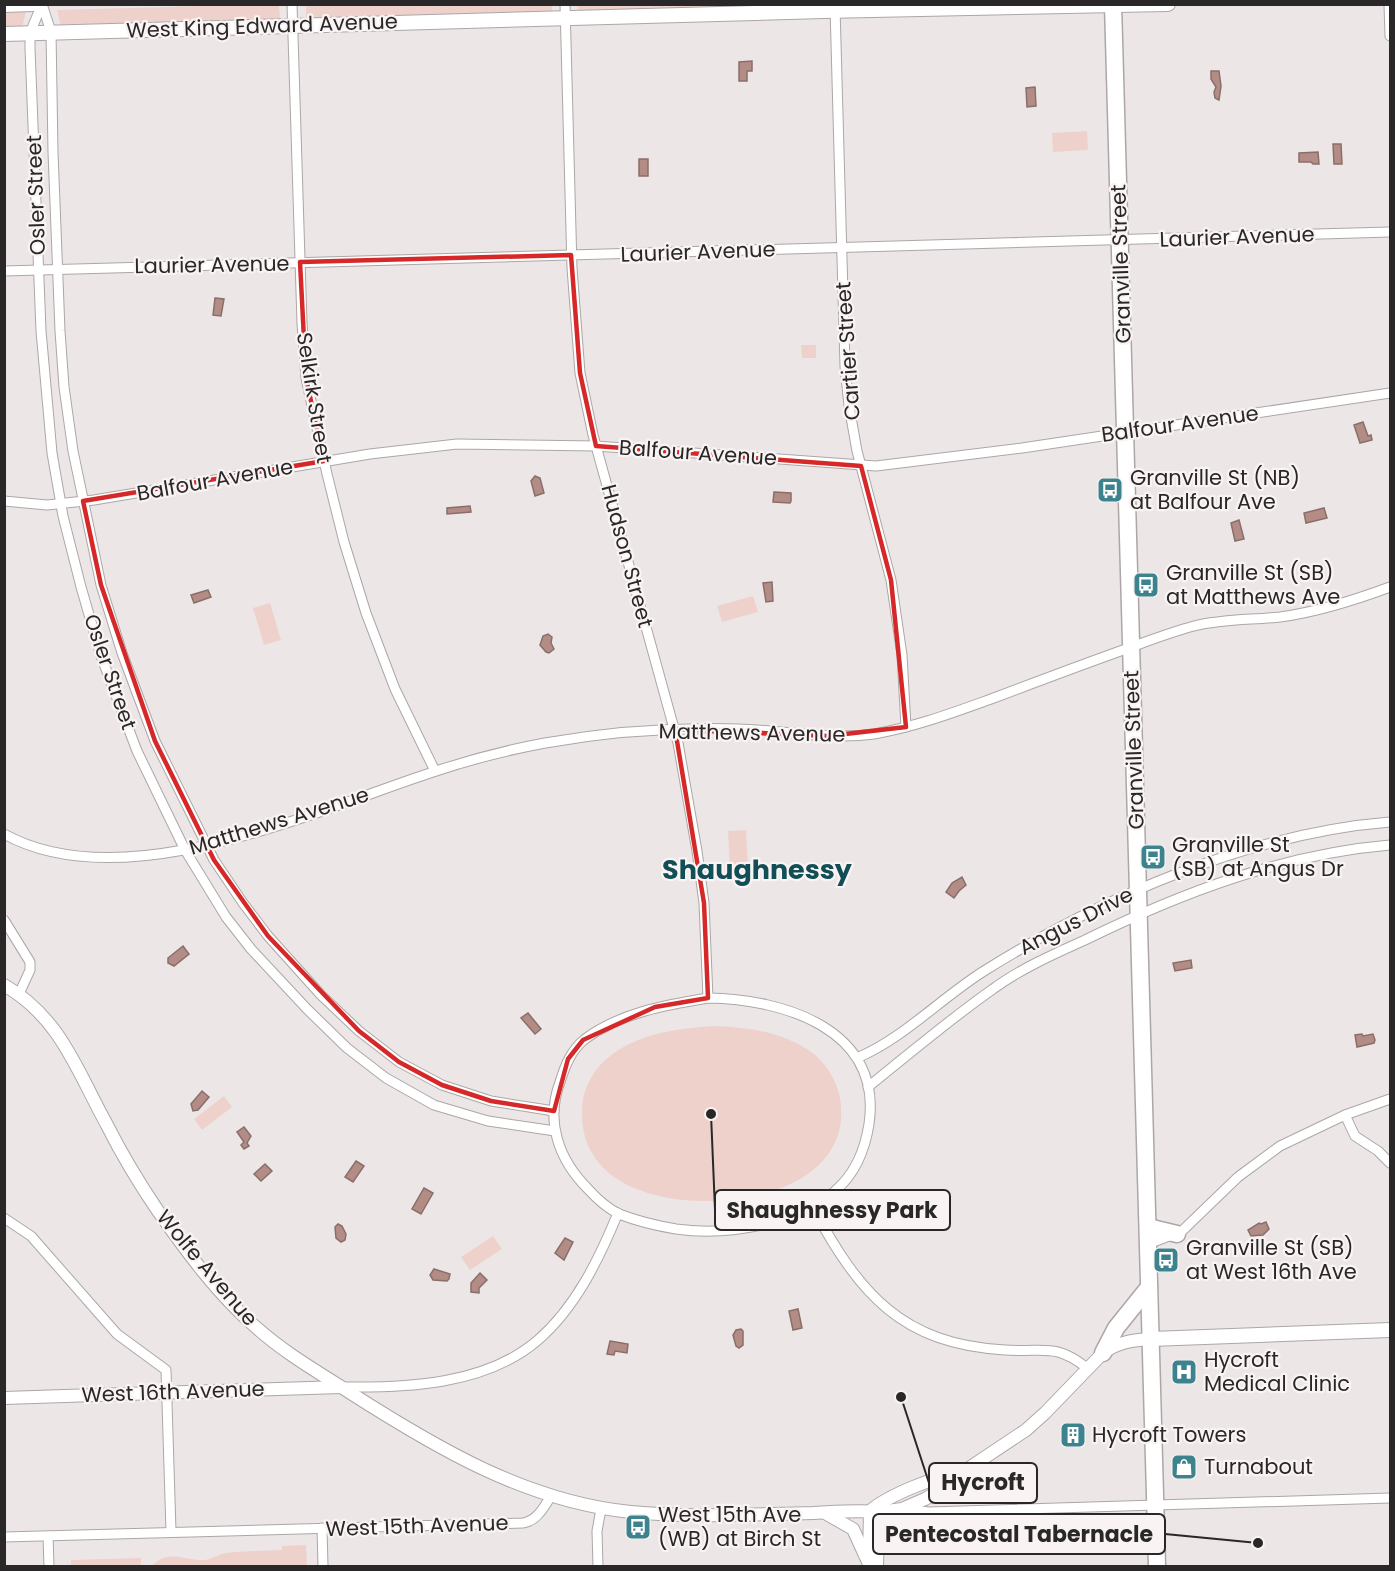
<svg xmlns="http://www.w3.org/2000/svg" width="1395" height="1571" viewBox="0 0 1395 1571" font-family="Poppins,sans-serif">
<rect width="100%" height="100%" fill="#ece7e6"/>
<g fill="#efd1cc">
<path d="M279 4 280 20 61 27 57 10Z"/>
<path d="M552 4V12L306 19V5Z"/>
<path d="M578 5H821L578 12Z"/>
<path d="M4 11 26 12 22 28H5Z"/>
<path d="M1087 131 1088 150 1053 152 1052 133Z"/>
<path d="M801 345H816V358H802Z"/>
<path d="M753 596 758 612 722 622 717 606Z"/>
<path d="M270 603 281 640 264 645 253 608Z"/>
<path d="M746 830 748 868 730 869 728 831Z"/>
<path d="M713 1026C744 1027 778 1031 805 1048 823 1058 836 1078 840 1098 853 1176 765 1202 705 1201 648 1201 580 1179 582 1111 582 1090 593 1069 610 1056 638 1034 678 1028 713 1026Z"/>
<path d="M224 1096 232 1107 202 1130 194 1119Z"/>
<path d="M493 1236 502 1249 470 1270 461 1257Z"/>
<path d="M306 1545 307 1566H152C167 1548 186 1561 204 1560 211 1560 218 1554 226 1553 244 1551 263 1551 282 1550V1546Z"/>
<path d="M141 1558V1566H71V1560Z"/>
</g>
<g fill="#b38c86" stroke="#8a6e6a" stroke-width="1.5">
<path d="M752 61V71H747V81H739V62Z"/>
<path d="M1211 71H1219L1221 86 1219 100 1215 98 1214 92 1216 87 1211 79Z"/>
<path d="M1035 87 1036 106 1027 107 1026 88Z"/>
<path d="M1333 144H1341L1342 164H1334Z"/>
<path d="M1318 152 1319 164H1313L1311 162H1299V153Z"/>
<rect x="639" y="159" width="9" height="17"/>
<path d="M215 298 224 299 221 316 213 315Z"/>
<path d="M1363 422 1368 436 1371 435 1372 440 1360 443 1354 425Z"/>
<path d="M535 476 540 478 544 493 535 496 531 481Z"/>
<path d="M774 492 791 493V501L790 503 773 502Z"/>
<path d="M470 506 471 512 447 514V508Z"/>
<path d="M1324 508 1327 518 1306 523 1304 513Z"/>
<path d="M1239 520 1244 539 1235 541 1231 523Z"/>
<path d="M772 582 773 601 766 602 763 583Z"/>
<path d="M208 590 211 597 194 603 191 595Z"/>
<path d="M548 634 552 637 551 643 554 649 549 653 546 652 540 645 543 636Z"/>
<path d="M962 877 966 885 959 891 954 898 946 892 952 883Z"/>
<path d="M183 946 189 954 174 966 168 963V958Z"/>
<path d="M1191 960 1192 968 1175 971 1173 963Z"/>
<path d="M528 1013 541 1029 535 1034 521 1018Z"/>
<path d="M1362 1034 1363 1036 1373 1034 1375 1040 1374 1043 1357 1047 1355 1035Z"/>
<path d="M202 1091 209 1097 198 1110 193 1111 191 1104Z"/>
<path d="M244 1127 251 1136 247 1143 249 1146 244 1149 241 1145 244 1142 237 1132Z"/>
<path d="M356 1161 364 1166 353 1182 345 1177Z"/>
<path d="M265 1164 272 1171 261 1181 254 1174Z"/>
<path d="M424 1188 433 1193 421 1214 412 1209Z"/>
<path d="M1266 1222 1269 1229 1263 1235 1251 1236 1248 1230 1259 1223 1261 1224Z"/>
<path d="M338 1224 342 1226 346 1234 345 1240 341 1242 336 1238 335 1227Z"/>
<path d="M565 1238 573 1242 564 1260 555 1253Z"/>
<path d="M434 1269 450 1274 449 1279 447 1281 433 1280 430 1275Z"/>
<path d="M480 1273 487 1280 479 1288V1293L471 1292V1283Z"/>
<path d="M798 1309 802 1328 793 1330 789 1311Z"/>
<path d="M741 1329 743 1331V1345L739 1348 736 1346 733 1335 736 1330Z"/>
<path d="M610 1341 628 1344 627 1353 615 1351 614 1355 607 1354Z"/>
</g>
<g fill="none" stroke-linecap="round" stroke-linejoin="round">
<g stroke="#aca7a6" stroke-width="11">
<g id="minor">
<path d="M42 4 30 33V48L41 331 52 453 63 516 81 587 101 656 137 751 185 850 226 917 251 949 307 1009 347 1048 386 1078 434 1105 488 1121 555 1131"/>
<path d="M42 4 51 32 53 152 60 331 64 387 73 451 101 585 122 653 155 741 214 860 243 903 268 936 321 995 359 1031 399 1062 442 1085 491 1101 554 1111"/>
<path d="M292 4 302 323 306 378 327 474 344 542 366 613 395 689 435 771"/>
<path d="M565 4 572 268 580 373 593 435 678 743 697 851 704 903 708 998"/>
<path d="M1389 4 1390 36"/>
<path d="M835 7 845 366 849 406 857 451 891 580 902 655 906 727"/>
<path d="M4 271 1390 232"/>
<path d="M4 501 47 505 94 500 370 454 457 444 596 446 876 466 1022 448 1390 393"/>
<path d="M4 834C124 900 314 811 433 772 469 760 507 750 545 743 608 732 674 727 738 729 783 730 829 740 874 734 915 727 952 713 991 699 1036 682 1081 665 1126 649 1148 641 1171 632 1194 626 1222 619 1251 620 1280 617 1318 612 1355 600 1390 587"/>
<path d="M4 920 30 962V970L19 994"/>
<path d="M708 998C783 999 883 1029 869 1124 865 1150 855 1174 835 1191 797 1225 726 1236 676 1229 658 1226 637 1221 619 1214 607 1208 597 1199 588 1189 559 1160 545 1122 560 1082 565 1066 571 1050 585 1039 620 1013 665 1005 708 998Z"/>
<path d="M857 1058C904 1038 941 998 984 971 1102 897 1251 833 1390 822"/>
<path d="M868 1087C909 1054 950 1019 993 989 1020 969 1054 954 1085 940 1181 893 1283 854 1390 845"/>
<path d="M1345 1115 1355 1136 1378 1151 1390 1163"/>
<path d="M813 1208C860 1294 901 1344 1005 1350 1043 1353 1054 1342 1087 1368"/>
<path d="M4 1218 31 1236 117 1334 166 1370 171 1531"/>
<path d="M1148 1244 1182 1231 1238 1177 1280 1146 1345 1115 1390 1099"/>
<path d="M342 1387C406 1388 486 1385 538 1340 576 1307 599 1259 618 1213"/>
<path d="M905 1509 929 1512 1390 1498"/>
<path d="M322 1528 323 1566"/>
<path d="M48 1536 49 1566"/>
<path d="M4 1537 523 1523C537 1521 544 1507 551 1496"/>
<path d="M598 1566 597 1531 601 1509"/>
</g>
</g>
<g stroke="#aca7a6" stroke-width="14">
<g id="tertiary">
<path d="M4 985C61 1018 77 1071 107 1125 122 1155 139 1183 158 1211 187 1252 219 1296 258 1329 285 1353 318 1372 349 1392 435 1447 527 1502 631 1512 691 1518 752 1514 813 1513 835 1512 858 1510 879 1512L902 1509 925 1499 953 1483 966 1470 1026 1430 1045 1413 1103 1353C1118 1342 1133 1340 1151 1339"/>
<path d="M4 1398 341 1387"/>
<path d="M870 1511C891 1493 937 1477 965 1470"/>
<path d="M825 1513 853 1529 869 1564"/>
<path d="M869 1558 870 1511"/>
<path d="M877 1566 879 1505"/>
</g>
</g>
<g stroke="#aca7a6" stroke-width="16">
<g id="secondary">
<path d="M4 5 33 4"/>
<path d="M4 34 824 11 1168 4"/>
<path d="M1151 1339 1390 1330"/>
</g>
</g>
<g stroke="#aca7a6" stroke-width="19">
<g id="trunk">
<path d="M1113 4 1157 1566"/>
<path d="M1148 1227 1177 1234"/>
<path d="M1103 1353 1116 1328 1149 1287"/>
</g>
</g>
<use href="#minor" stroke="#fff" stroke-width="9"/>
<use href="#tertiary" stroke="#fff" stroke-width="12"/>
<use href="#secondary" stroke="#fff" stroke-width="14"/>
<use href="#trunk" stroke="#fff" stroke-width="16"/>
</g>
<path fill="none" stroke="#d62828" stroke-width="4.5" stroke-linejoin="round" d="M571 255 580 373 596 446 861 466 891 580 906 727 828 736 675 729 704 903 708 998 655 1007 583 1040 568 1059 554 1111 491 1101 442 1085 399 1062 359 1031 268 936 214 860 155 741 101 585 83 501 324 461 306 378 300 262Z"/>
<defs>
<g id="bus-square" transform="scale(1.35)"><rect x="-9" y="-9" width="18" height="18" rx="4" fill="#3d838e" stroke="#f9f4f3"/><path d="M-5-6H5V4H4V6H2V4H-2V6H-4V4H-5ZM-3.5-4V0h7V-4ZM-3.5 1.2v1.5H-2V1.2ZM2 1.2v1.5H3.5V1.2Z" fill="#fff"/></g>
<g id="hospital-square" transform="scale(1.35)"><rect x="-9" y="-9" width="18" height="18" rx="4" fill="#3d838e" stroke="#f9f4f3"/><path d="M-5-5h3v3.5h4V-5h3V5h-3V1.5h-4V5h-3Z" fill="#fff"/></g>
<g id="building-square" transform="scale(1.35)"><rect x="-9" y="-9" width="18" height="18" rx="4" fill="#3d838e" stroke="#f9f4f3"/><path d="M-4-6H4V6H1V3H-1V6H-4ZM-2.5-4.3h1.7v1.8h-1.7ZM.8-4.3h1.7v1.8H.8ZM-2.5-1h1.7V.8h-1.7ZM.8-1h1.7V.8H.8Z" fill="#fff"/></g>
<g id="shop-square" transform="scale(1.35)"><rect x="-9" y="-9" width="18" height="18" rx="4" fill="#3d838e" stroke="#f9f4f3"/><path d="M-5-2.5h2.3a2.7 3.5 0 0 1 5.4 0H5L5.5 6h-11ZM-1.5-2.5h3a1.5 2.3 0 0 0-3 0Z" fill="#fff"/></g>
</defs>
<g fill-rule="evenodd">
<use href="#bus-square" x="1110" y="490"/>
<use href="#bus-square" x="1146" y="585"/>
<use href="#bus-square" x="1153" y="857"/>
<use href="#bus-square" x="1166" y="1260"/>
<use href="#hospital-square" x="1184" y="1372"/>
<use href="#building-square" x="1073" y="1435"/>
<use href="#shop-square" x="1184" y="1467"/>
<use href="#bus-square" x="638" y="1527"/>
</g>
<g text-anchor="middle" stroke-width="4.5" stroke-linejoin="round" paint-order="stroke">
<g font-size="21" fill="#292727" stroke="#f9f4f3">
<text transform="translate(262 26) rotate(-2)" y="7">West King Edward Avenue</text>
<text transform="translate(36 195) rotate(-92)" y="7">Osler Street</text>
<text transform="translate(1237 237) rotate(-2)" y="7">Laurier Avenue</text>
<text transform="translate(698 252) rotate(-2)" y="7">Laurier Avenue</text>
<text transform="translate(1121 264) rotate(-92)" y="7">Granville Street</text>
<text transform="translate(212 265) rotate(-1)" y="7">Laurier Avenue</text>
<text transform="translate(848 351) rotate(-94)" y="7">Cartier Street</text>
<text transform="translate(314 398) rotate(81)" y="7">Selkirk Street</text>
<text transform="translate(1180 424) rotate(-8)" y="7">Balfour Avenue</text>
<text transform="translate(698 453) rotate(4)" y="7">Balfour Avenue</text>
<text transform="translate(215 480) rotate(-10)" y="7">Balfour Avenue</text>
<text transform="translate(627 556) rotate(75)" y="7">Hudson Street</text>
<text transform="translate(110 672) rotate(71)" y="7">Osler Street</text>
<text transform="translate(752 733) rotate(1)" y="7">Matthews Avenue</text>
<text transform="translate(1134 750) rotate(-92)" y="7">Granville Street</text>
<text transform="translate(279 821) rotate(-17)" y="7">Matthews Avenue</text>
<text transform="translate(1076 921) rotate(-27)" y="7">Angus Drive</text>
<text transform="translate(207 1268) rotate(50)" y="7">Wolfe Avenue</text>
<text transform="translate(173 1392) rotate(-2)" y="7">West 16th Avenue</text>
<text transform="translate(417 1526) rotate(-2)" y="7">West 15th Avenue</text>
</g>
<g font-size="21" fill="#292727" stroke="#f9f4f3" text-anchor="start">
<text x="1130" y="485">Granville St (NB)<tspan x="1130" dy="24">at Balfour Ave</tspan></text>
<text x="1166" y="580">Granville St (SB)<tspan x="1166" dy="24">at Matthews Ave</tspan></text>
<text x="1172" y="852">Granville St<tspan x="1172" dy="24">(SB) at Angus Dr</tspan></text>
<text x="1186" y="1255">Granville St (SB)<tspan x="1186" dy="24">at West 16th Ave</tspan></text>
<text x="1204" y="1367">Hycroft<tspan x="1204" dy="24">Medical Clinic</tspan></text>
<text x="1092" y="1442">Hycroft Towers</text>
<text x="1204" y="1474">Turnabout</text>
<text x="658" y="1522">West 15th Ave<tspan x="658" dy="24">(WB) at Birch St</tspan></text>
</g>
<g font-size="27" font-weight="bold" fill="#124e56" stroke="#f9f4f3">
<text x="757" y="879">Shaughnessy</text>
</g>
</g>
<path fill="none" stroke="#292727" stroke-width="2" d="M711 1114L715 1210M901 1397L929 1483M1258 1543L1165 1534"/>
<g fill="#292727" stroke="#f9f4f3" stroke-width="2">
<circle cx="711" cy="1114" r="6"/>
<circle cx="901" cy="1397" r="6"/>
<circle cx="1258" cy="1543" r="6"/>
</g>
<g fill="#f9f4f3" stroke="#292727" stroke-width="2">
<rect x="715" y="1190" width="235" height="40" rx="6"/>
<rect x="929" y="1463" width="108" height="40" rx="6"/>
<rect x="873" y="1514" width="292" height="40" rx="6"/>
</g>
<g font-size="22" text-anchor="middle" font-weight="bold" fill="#292727">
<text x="832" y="1218">Shaughnessy Park</text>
<text x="983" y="1490">Hycroft</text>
<text x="1019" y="1542">Pentecostal Tabernacle</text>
</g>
<rect width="1395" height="1571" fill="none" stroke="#292727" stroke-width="12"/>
</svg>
